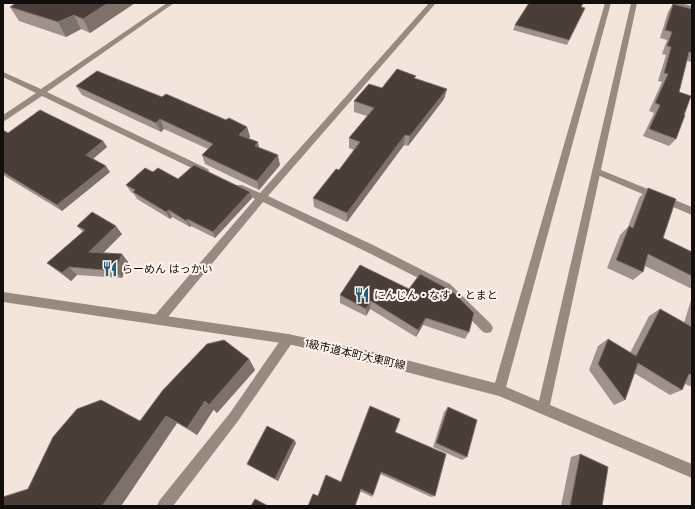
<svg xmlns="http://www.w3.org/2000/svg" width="695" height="509" viewBox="0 0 695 509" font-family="Figtree,'Noto Sans JP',sans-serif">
<rect width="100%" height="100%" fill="#f3e5dc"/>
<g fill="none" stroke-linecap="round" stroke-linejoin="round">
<g fill="#988a81" fill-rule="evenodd">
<path d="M167 3H174L47 92 208 169 209 171 208 173H202L42 96 3 122V115L36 93 3 77V72L41 89Z"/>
<path d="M429 3H436L268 196 373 245 450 284 491 324 493 328 491 332 487 333 483 332 442 290 365 251 263 202 163 323 159 324 155 323 154 319 155 315 255 199 236 189 234 187 236 185H242L260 193Z"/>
<path d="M670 3H681L692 6V10Z"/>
<path d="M596 168 692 207V215L593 173 592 171Z"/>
<path d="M288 334 292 335 294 339 292 343 238 421 173 506H157L159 501 230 413 284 335Z"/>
</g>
<path fill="#988a81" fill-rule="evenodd" d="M605 3H611L506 387 539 401 631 3H637L550 405 692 464V478L499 396 379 365 288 344 3 302V292L288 334 379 353 495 383Z"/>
</g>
<g fill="#9e928a">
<path d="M16 3H135L90 33 81 29 66 37 19 21 10 7Z"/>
<path d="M673 4 692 9V62L687 61 679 92 684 115 676 139 669 146 643 136 654 113 649 111 662 82 658 81 666 55 662 54 667 40 660 38 668 12Z"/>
<path d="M582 7 585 8 567 45 513 30 515 25Z"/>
<path d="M415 79 447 89 444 99 408 146 404 145 347 222 314 207 313 198 339 170 354 150 349 148V138L367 116 354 112V101L382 88Z"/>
<path d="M76 86 162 97 226 120 247 127 250 137 248 138 280 165 259 190 205 164 202 155 208 149 164 129 161 132 82 95Z"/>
<path d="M3 130 8 133 103 141 107 147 93 159 110 172 62 211 3 175Z"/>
<path d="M153 172 178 179 252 198 215 238 191 226 190 227 172 217 170 219 137 199 134 194 131 192 126 185Z"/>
<path d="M648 188 663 238 692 252V289L645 266 643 272 633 280 607 268 620 235 628 227 639 198Z"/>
<path d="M77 226 122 234 103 253 122 254 128 262 122 278 77 275 71 281 56 270 47 263 83 232Z"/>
<path d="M360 265 469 332 465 339 423 325 416 337 370 309 366 316 340 303V295Z"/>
<path d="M692 297V387L685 384 682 390 670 395 634 373 625 400 614 405 589 370 598 346 608 339 630 353 649 316 660 309 684 323Z"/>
<path d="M249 359 255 370 217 413 214 409 197 435 177 423 121 506H3L28 489 141 421Z"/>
<path d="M448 407 467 457 462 460 433 447 444 412Z"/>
<path d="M395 432 435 496 431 497 380 474 373 495 372 497 360 491 318 496 341 482Z"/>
<path d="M294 440 296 443 278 481 247 464Z"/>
<path d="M580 454 602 506H561L571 457Z"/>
</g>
<g fill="#7d7169">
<path d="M108 3H135L90 33 83 19Z"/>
<path d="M74 15 81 29 66 37 58 22Z"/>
<path d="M447 89 444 99 408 146 410 136Z"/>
<path d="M160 119 164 129 161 132 156 123Z"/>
<path d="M247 127 250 137 242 144 239 135Z"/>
<path d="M405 135 404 145 347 222V213Z"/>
<path d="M103 141 107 147 90 161 86 155Z"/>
<path d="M258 142 260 152 255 146Z"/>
<path d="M278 155 280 165 259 190 257 181Z"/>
<path d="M106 166 110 172 62 211 57 205Z"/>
<path d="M250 192 252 198 215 238 213 232Z"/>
<path d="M169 210 172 217 170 219 166 212Z"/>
<path d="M187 219 191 226 190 227 186 221Z"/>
<path d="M116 226 122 234 96 260 89 252Z"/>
<path d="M122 254 128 262 122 278 115 271Z"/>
<path d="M69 267 77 275 71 281 62 273Z"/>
<path d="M371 301 370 309 366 316V309Z"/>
<path d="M426 318 423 325 416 337 418 330Z"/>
<path d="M249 359 255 370 217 413 209 405Z"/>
<path d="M205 401 214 409 197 435 187 428Z"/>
<path d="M166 416 177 423 121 506H102Z"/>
<path d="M294 440 296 443 278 481 275 479Z"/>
</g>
<g fill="#4a3f38" stroke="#7d7169">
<path d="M16 3H108L83 19 74 15 58 22 10 7Z"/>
<path d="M529 3H583L581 7 585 8 569 40 515 25Z"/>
<path d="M673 4 692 9V53L689 52 679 92 691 96 684 115H685L676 139 649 129 660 105 655 103 668 74 664 73 671 47 667 46 672 32 665 30Z"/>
<path d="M397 69 416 76 414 78 447 89 410 136 405 135 347 213 313 198 336 169 339 170 360 142 349 138 374 108 354 101 369 84 382 88Z"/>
<path d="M97 71 162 97 166 94 226 120 229 118 247 127 239 135 258 142 255 146 278 155 257 181 202 155 213 144 160 119 156 123 76 86Z"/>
<path d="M40 110 103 141 86 155 106 166 57 205 3 172V130L8 133Z"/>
<path d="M194 165 250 192 213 232 187 219 186 221 169 210 166 212 133 192 135 190 126 185 145 168 153 172 158 168 178 179Z"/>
<path d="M648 188 676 199 663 238 692 252V276L648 254 643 272 616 260 629 226 633 228Z"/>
<path d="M92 212 116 226 89 252 122 254 115 271 69 267 62 273 47 263 85 230 77 226Z"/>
<path d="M360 265 409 289 420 274 452 291 474 313 469 332 426 318 418 330 371 301 366 309 340 295Z"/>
<path d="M660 309 692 327V375L689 374 682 390 638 363 625 400 598 364 608 339 636 356Z"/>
<path d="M224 340 249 359 209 405 205 401 187 428 166 416 102 506H3V497L28 489 53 437 77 409 101 400 140 421 163 390 207 344Z"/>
<path d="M370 406 400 419 395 432 446 454 435 496 381 472 373 495 361 489 355 506H308L313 494 318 496 326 475 341 482Z"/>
<path d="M448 407 477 420 467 457 436 443Z"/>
<path d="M267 426 294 440 275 479 247 464Z"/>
<path d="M580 454 608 467 602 506H570Z"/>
<path d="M255 499 268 506H251Z"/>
</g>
<defs>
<g id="restaurant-bare" transform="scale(1.2)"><path d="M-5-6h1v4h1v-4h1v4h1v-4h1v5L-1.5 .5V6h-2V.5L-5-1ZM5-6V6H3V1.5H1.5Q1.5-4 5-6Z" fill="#265c77" stroke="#fef3ec" stroke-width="2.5" paint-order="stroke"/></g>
</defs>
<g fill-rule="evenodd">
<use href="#restaurant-bare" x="110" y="269"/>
<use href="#restaurant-bare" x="362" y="295"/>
</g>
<g text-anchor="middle" stroke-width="4" stroke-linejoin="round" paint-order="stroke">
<g font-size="11" fill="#120e0b" stroke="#fef3ec" text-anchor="start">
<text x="122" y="273">らーめん はっかい</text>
<text x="374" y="299">にんじん・なす ・とまと</text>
</g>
<g font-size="11" fill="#120e0b" stroke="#fef3ec">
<text transform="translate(355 354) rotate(13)" y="4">1級市道本町大東町線</text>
</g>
</g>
<rect width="695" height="509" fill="none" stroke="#120e0b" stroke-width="8"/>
</svg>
